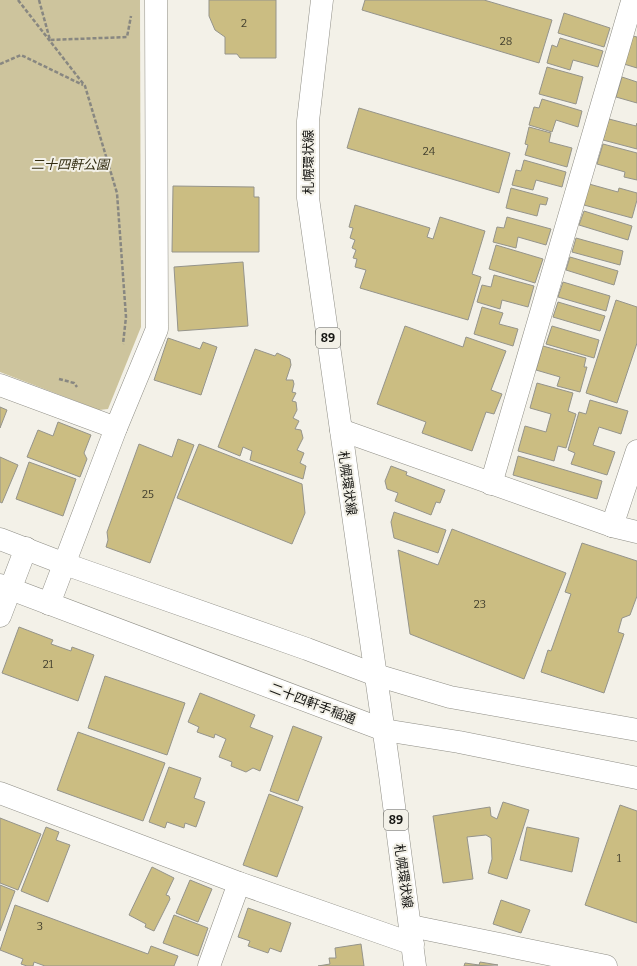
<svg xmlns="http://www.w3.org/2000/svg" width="637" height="966" viewBox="0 0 637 966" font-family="Bitter,'Noto Sans JP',serif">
<rect width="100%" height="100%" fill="#f3f1e8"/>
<path fill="#cdc49d" d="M0 0H140L141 327 108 409 99 410 0 372Z"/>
<g fill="#cbbd82" stroke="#95948b">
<path d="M209 0H276V58H240L237 54H225V37L215 30 209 16Z"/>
<path d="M365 0H484L552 20 539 63 362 10Z"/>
<path d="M564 13 610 28 604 47 558 33Z"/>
<path d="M633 36 637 37V68L624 64Z"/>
<path d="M560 38 603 51 598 67 573 60 570 70 547 63 552 45 557 47Z"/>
<path d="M547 67 583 77 576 104 539 94Z"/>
<path d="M622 77 637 82V103L616 97Z"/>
<path d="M542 99 582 111 578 127 556 120 552 132 529 125 534 107 539 108Z"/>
<path d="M359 108 510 153 499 193 347 148Z"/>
<path d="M609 119 636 126 637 123V149L603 140Z"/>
<path d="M529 127 551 133 549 142 572 148 567 167 525 155 528 145 525 144Z"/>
<path d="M603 144 637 153V180L624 177 625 172 597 164Z"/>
<path d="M524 160 566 172 562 187 536 180 533 190 512 185 516 170 521 171Z"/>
<path d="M589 184 618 192 619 188 637 193V200L632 218 584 205Z"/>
<path d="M173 186 254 187V197H259V252H172Z"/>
<path d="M511 188 548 198 546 205 540 204 537 216 506 208Z"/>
<path d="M355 205 430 228 427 237 433 239 440 217 485 231 472 274 481 277 468 320 360 288 366 270 355 267 357 259 353 258 356 250 352 248 355 240 350 238 353 228 349 227Z"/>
<path d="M584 211 632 226 628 240 579 225Z"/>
<path d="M507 217 551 229 546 245 518 237 516 248 493 242 497 227 504 228Z"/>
<path d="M576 238 623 251 620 265 572 252Z"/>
<path d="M496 245 543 259 535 283 489 269Z"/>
<path d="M570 257 618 271 614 285 566 270Z"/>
<path d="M243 262 248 326 178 331 174 267Z"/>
<path d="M494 275 534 286 528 307 502 300 500 309 477 302 482 285 491 287Z"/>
<path d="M563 282 610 296 606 311 558 297Z"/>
<path d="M616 300 637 307V343L617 403 586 393Z"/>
<path d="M558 302 605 316 600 331 553 317Z"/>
<path d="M482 307 503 313 499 324 518 329 513 346 474 334Z"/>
<path d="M405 326 463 347 466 337 506 351 491 390 502 394 494 414 486 412 472 451 422 433 426 422 377 404Z"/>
<path d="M552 326 599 340 594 358 546 344Z"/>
<path d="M168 338 200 349 203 342 217 347 201 395 154 380Z"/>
<path d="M543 346 586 358 584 367H587L580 392 557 386 560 377 536 370Z"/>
<path d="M255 349 275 356 277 353 290 359 291 365 286 380H293L294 384 292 392 296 393 292 401 296 402 297 410 293 418 299 421 295 429 301 430 303 438 297 450 304 453 300 463 306 466 303 479 250 460 252 451 243 447 240 456 218 447Z"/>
<path d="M537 383 573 393 568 411 576 414 566 448 558 446 554 461 518 451 525 426 546 432 551 414 530 408Z"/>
<path d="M590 400 628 411 621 434 599 427 593 445 615 452 607 475 571 464 575 453 568 450 579 412 586 414Z"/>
<path d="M0 407 7 410 0 428Z"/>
<path d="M58 422 91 435 84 453 87 459 80 477 27 457 38 430 53 436Z"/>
<path d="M178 439 194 445 150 563 106 547 108 540 107 532 139 444 172 457Z"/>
<path d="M199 444 302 484 305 513 292 544 177 498Z"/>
<path d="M518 456 602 481 597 499 513 475Z"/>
<path d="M0 457 18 465 2 503 0 502Z"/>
<path d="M29 462 76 479 63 516 16 499Z"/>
<path d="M391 466 407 472 406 475 445 490 440 503 436 502 431 515 395 501 398 493 387 489 385 481Z"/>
<path d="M394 512 446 530 438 553 394 538 391 522Z"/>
<path d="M452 529 566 573 524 679 410 634 398 550 438 565Z"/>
<path d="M582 543 637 561V596L630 615 622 618 618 632 624 634 604 693 541 672 548 650 551 651 571 594 565 592Z"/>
<path d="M19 627 53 640 51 644 71 651 72 647 94 655 78 701 2 673Z"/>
<path d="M105 676 185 703 167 755 88 728Z"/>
<path d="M200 693 255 715 250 727 273 736 260 771 253 768 246 772 231 766 232 762 219 757 226 739 215 734 214 738 197 732 199 727 188 722Z"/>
<path d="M293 726 322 737 298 801 270 791Z"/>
<path d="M78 732 165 763 143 821 57 790Z"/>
<path d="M169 767 201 778 194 798 205 802 196 827 185 823 184 828 167 822 165 828 149 822Z"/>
<path d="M269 794 303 807 277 877 243 865Z"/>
<path d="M503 802 529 810 507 879 488 873 492 859 491 838 486 835 467 837 473 879 443 883 433 816 490 807 491 816 497 819Z"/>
<path d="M620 805 637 811V923L585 905Z"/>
<path d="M0 818 41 834 18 890 0 883Z"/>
<path d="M46 827 59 832 56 840 70 845 48 902 21 891Z"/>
<path d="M527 827 579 838 572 872 520 860Z"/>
<path d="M152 867 174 878 166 895 169 896 170 899 154 931 145 927 146 924 129 915Z"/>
<path d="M190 880 212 889 198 922 176 913Z"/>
<path d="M0 885 15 891 0 931Z"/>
<path d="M501 900 530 910 521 933 493 924Z"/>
<path d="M15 905 148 954 151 946 178 956 174 966H45L34 962 33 966H27L21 964 23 959 0 950Z"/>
<path d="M248 908 291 923 281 952 270 948 268 953 248 946 250 941 238 937Z"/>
<path d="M174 915 208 928 198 956 163 943Z"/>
<path d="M361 944 364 966H318L330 964 329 958H336L335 948Z"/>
<path d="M480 962 498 965 464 966 465 963 479 965Z"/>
</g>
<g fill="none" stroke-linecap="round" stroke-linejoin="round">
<g stroke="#8f8e86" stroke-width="23">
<g id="minor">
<path d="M0 385 116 428"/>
<path d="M341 430 612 526 637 532"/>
<path d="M491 484 631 5"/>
<path d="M612 526 637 451"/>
<path d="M0 539 65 564 307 649 376 675 450 697 637 730"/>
<path d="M0 585 384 730 459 742 637 778"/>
<path d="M49 604 116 428 157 329 156 0"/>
<path d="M0 616 26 548"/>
<path d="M0 793 239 883 413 944"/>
<path d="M411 926 606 966"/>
<path d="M209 966 239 883"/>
</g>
</g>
<g stroke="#8f8e86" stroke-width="23">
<path id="major" d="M322 0 308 121V198L390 775 415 966"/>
</g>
<g stroke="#888781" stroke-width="2.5" stroke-dasharray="4 2" stroke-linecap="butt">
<path d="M18 0 85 86 117 193 126 317 123 344"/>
<path d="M39 0 50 40 127 37 131 16"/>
<path d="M0 64 21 55 83 85"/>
<path d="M59 379 74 383 77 387"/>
</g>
<use href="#minor" stroke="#fff" stroke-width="22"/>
<use href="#major" stroke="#fff" stroke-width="22"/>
</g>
<g text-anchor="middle" stroke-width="4" stroke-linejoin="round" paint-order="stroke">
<g font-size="11" fill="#43402f">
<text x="244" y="27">2</text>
<text x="506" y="45">28</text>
<text x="429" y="155">24</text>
<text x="148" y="498">25</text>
<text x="480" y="608">23</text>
<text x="48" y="668">21</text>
<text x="619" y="862">1</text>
<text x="40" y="930">3</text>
</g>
<g fill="#f3f1e8" stroke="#585853" stroke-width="1">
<rect x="316" y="328" width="24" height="20" rx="3"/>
<rect x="384" y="810" width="24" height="20" rx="3"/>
</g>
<g font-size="12" font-weight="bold" fill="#161613">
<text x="328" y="342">89</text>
<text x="396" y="824">89</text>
</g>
<g font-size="13" fill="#161613" stroke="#f3f1e8">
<text transform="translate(308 162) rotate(-90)" y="5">札幌環状線</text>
<text transform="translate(348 483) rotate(82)" y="5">札幌環状線</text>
<text transform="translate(313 703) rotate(21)" y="5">二十四軒手稲通</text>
<text transform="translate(404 876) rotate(82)" y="5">札幌環状線</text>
</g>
<g font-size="13" font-style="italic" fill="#322c11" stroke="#f3f1e8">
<text x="70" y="169">二十四軒公園</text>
</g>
</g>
</svg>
